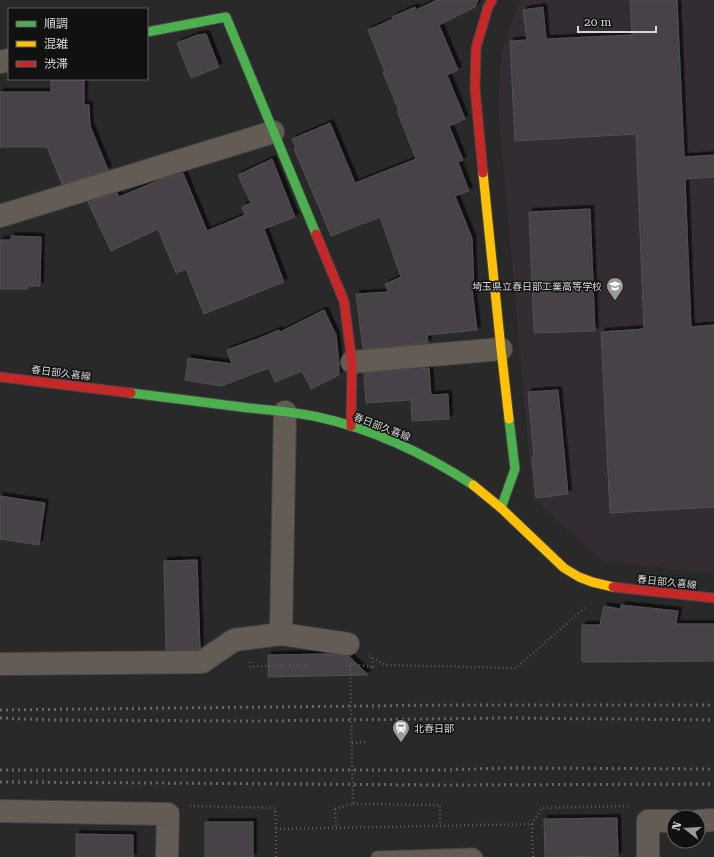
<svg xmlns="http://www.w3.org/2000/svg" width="714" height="857" font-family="'Roboto Serif','Noto Sans JP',serif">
<defs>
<filter id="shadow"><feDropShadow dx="3.5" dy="-3.5" stdDeviation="0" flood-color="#0009"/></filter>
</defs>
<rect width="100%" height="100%" fill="#292929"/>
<path fill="#332c33" d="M521,0h193v574l-112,-13 -69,-63 -35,-393 4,-54 16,-47z"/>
<g fill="#474247" stroke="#515051" filter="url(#shadow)">
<path d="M437,0h41l-3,7 -36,18 19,45 -11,5 18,44 -16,7 14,34 -5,2 11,29 -14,5 17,42 2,51h-2l5,41 -50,5 1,8 -65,6 -7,-55 32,-2 -3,-8 16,-7 -21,-60 -49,19 -12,-29 -25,-58 2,-1 -4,-9 38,-16 25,60 61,-24 -19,-48h2l-16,-39h2l-17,-42 25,-11 -1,-2 23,-10 1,3z"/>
<path d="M630,0h47l7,157 30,-2v22l-29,2 6,148 23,-2v182l-104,6 -9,-181 43,-3 -8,-195 -121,7 -5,-100 17,-1 -4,-30 20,-3 3,32 86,-4z"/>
<path d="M206,34l13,33 -28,11 -14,-35 20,-8z"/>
<path d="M51,79h33v26h5l1,21 18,44 -46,14 -15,-37h-47v-55h51z"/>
<path d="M272,159l23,58 -31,12 20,53 -80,32 -18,-45 -10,4 -18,-44 -47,22 -23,-49 29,-9 2,4 43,-18 21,-6 24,58 38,-16 -3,-8 9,-4 -13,-28z"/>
<path d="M590,209l5,122 -61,2 -5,-121z"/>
<path d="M11,236l30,1 -1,49h-12v3h-28v-49h11z"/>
<path d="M324,310l12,25 3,28v12l-28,14 -9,-18 -27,11 -6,-14 -48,18 -36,-6 3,-22 44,6 -5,-14 27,-10h1l24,-10 1,2z"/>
<path d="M429,368l2,27 17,-1 1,25 -37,2 -1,-21 -45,3 -2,-30z"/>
<path d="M558,390l10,104 -32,4 -4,-40 2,-1 -6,-65z"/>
<path d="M0,496l45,7 -6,42 -39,-6z"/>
<path d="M197,560l3,88 -2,2h-32l-2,-89z"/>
<path d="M621,605l57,6 -2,13h38v37l-132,1v-37h18l4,-19 17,3z"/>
<path d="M330,654l19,2 19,19 -100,2v-22z"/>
<path d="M617,818l1,38 -73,1 -1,-38z"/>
<rect x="205" y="822" width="48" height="35"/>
<path d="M76,834l57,1v22h-57z"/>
</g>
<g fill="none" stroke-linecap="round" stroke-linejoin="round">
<defs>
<path id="lane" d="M377,857l96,-3 4,3"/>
<g id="street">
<path d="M0,62l9,-2"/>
<path d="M0,216l273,-84"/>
<path d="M352,362l149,-13"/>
<path d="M281,634l4,-222"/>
<path d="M0,664l202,-2 32,-22 47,-6 67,10"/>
<path d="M0,811l168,3 -1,43"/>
<path d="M698,821l16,-1"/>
<path d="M648,857v-36h26"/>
</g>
<g id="fast">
<path d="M147,32l79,-15 90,217"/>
<path d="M131,393c39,5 78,10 118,15 23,2 46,4 69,9 55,12 109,38 155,68"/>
<path d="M501,508l14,-39 -6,-50"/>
</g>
<g id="slow">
<path d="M483,173l18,176 8,70"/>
<path d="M473,485l28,23 63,60 15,9 13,5 21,5"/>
</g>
<g id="jam">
<path d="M483,173l-8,-85 1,-40 12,-41 4,-7"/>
<path d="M316,234l28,67 8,61 -1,64"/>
<path d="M0,377l131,16"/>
<path d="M613,587l101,11"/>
</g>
</defs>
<use href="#lane" stroke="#454545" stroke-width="13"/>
<use href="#street" stroke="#454545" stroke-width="24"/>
<use href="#fast" stroke="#454545" stroke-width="11"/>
<use href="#slow" stroke="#454545" stroke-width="11"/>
<use href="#jam" stroke="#454545" stroke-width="11"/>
<g stroke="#605b57" stroke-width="2.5" stroke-dasharray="1 3" stroke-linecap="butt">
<path d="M369,656l16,9 131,3 71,-62"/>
<path d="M372,658l1,9"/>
<path d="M250,662v5l18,-1 42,-1"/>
<path d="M352,743l14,-1"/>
<path d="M353,804l87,1v21"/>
<path d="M190,806l85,2 1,21"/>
<path d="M335,809l1,19"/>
<path d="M532,824l10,-16 86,-2"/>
<path d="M276,857v-28l256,-5 1,33"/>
</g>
<use href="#lane" stroke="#635c55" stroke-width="11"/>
<use href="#street" stroke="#635c55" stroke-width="22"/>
<use href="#fast" stroke="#4caf50" stroke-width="9"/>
<use href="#slow" stroke="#ffc107" stroke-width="9"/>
<use href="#jam" stroke="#c62828" stroke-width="9"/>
<g stroke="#6a6562" stroke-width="3" stroke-dasharray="2 4" stroke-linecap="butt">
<path d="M0,710l449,-5h265"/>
<path d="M0,718l52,2 203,1 251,-3 208,2"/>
<path d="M0,770h444l62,-2 208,1"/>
<path d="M0,782l447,3 267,-1"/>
</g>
<path stroke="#605b57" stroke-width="2.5" stroke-dasharray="1 3" stroke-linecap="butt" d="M335,809l18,-5 -3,-140 23,3"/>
</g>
<defs>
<symbol id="school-pin" viewBox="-11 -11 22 30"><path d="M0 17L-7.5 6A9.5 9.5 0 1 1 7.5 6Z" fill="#9b9a9b" stroke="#121112"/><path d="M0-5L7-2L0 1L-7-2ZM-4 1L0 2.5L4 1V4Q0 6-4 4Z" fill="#fff"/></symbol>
<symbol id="station-pin" viewBox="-11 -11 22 30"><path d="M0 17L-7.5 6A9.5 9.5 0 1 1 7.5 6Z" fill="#9b9a9b" stroke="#121112"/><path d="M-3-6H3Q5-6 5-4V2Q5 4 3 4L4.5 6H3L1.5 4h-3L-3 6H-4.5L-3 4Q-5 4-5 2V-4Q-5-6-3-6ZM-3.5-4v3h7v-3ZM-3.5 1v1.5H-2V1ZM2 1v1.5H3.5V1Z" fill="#fff"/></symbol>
</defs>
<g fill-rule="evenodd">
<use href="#school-pin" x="605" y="276" width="20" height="27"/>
<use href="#station-pin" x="391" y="718" width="20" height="27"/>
</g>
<g text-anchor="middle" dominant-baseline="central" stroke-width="3" stroke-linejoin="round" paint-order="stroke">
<g font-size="10" fill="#d8d7d8" stroke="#121112" text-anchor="end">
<text x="602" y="286">埼玉県立春日部工業高等学校</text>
<text x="414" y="728" text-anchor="start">北春日部</text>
</g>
<g font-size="10" fill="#d8d7d8" stroke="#121112">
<text transform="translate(61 373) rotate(7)">春日部久喜線</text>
<text transform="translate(382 427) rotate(21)">春日部久喜線</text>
<text transform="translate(667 582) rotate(6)">春日部久喜線</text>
</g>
</g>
<rect x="8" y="8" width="140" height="72" fill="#121112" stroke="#616061"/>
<rect x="16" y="21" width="20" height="6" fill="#4caf50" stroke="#616061"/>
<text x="44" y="28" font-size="12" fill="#d8d7d8">順調</text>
<rect x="16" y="41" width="20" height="6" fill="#ffc107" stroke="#616061"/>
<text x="44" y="48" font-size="12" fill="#d8d7d8">混雑</text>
<rect x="16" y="61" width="20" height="6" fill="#c62828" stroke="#616061"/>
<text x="44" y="68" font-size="12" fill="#d8d7d8">渋滞</text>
<g transform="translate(686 829) rotate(287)"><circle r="19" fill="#121112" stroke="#616061"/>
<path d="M0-3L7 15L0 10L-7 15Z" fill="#9b9a9b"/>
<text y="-6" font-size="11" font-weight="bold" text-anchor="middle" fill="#d8d7d8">N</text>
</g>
<path d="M578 26v6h78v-6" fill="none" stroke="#d8d7d8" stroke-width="2"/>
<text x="584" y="26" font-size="12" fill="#d8d7d8" stroke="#121112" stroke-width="3" paint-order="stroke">20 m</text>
</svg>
